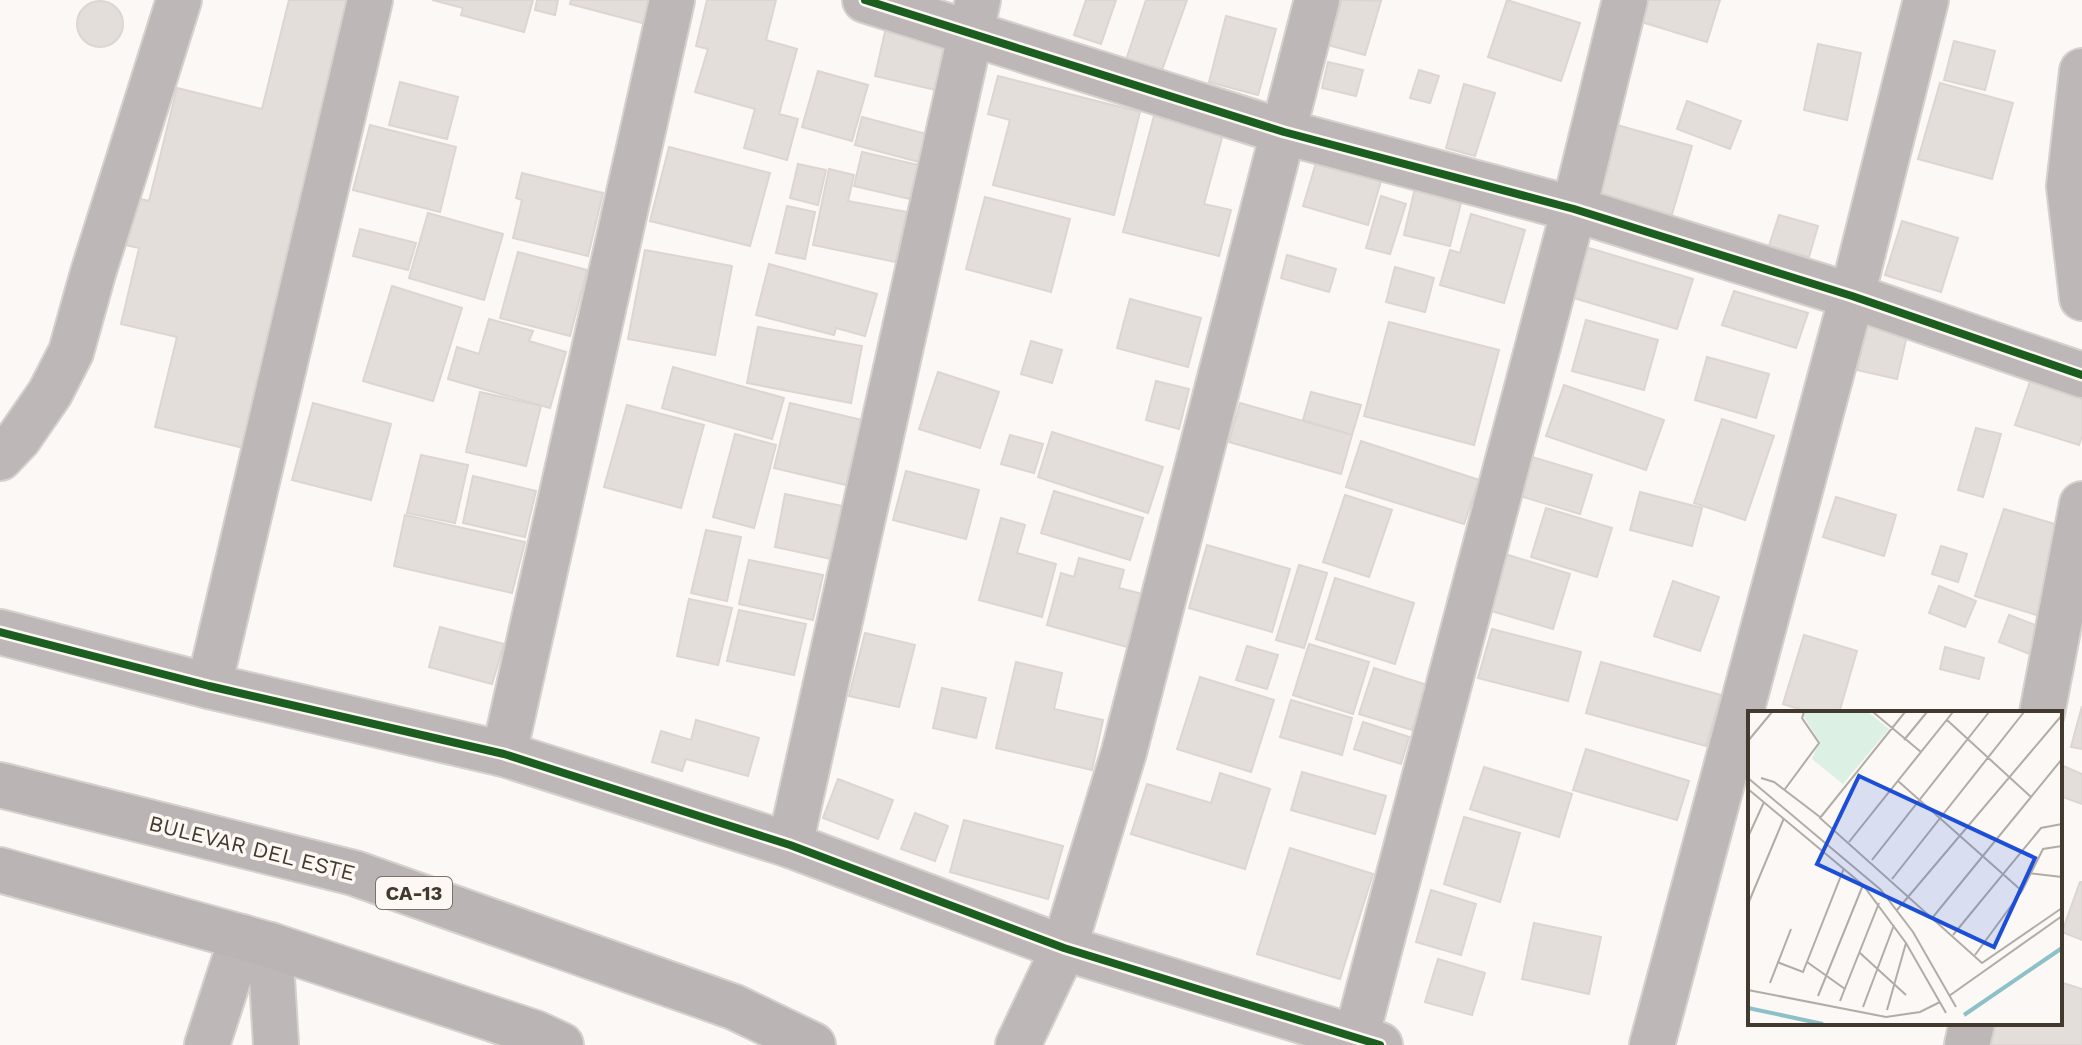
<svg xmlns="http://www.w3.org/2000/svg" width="2082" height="1045" font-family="'Work Sans',sans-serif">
<rect width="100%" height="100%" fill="#fbf8f5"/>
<g fill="#e4deda" stroke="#ddd5d2" stroke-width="2">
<path d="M289,0h65l-110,448 -89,-21 22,-90 -56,-13 18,-76 -23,-5 12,-47 21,5 28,-113 85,21z"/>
<path d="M432,0h101l-9,32 -63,-17 2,-7z"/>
<path d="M537,0h21l-3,15 -20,-5z"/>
<path d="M571,0h82l-7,24 -76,-20z"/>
<path d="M707,0h69l-10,40 31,9 -18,65 19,5 -11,41 -43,-12 11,-39 -60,-17 13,-43 -12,-3z"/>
<path d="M1086,0h30l-15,44 -27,-9z"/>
<path d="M1146,0h41l-25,70 -36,-10z"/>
<path d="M1342,0l39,1 -16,54 -37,-10z"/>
<path d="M1507,0l73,23 -19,58 -73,-24z"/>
<path d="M1641,0h79l-13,42 -72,-22z"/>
<circle cx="100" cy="24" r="23"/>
<path d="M1226,16l50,13 -18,66 -49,-13z"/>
<path d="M887,23l61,14 -12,53 -61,-14z"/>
<path d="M1954,41l41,10 -10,39 -41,-10z"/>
<path d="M1818,44l43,9 -14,67 -43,-10z"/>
<path d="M1328,62l35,8 -7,26 -34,-8z"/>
<path d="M1419,70l20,6 -9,27 -20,-5z"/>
<path d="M818,71l50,14 -16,56 -50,-14z"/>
<path d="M998,76l142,36 -26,103 -121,-30 17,-65 -22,-6z"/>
<path d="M400,82l58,15 -11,42 -58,-14z"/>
<path d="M1940,83l73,20 -21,76 -74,-20z"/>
<path d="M1464,84l31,9 -20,63 -29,-8z"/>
<path d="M1687,101l54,20 -11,28 -53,-20z"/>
<path d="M1154,116l69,18 -19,70 27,6 -12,46 -96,-24z"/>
<path d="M862,117l68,18 -7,28 -68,-18z"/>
<path d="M370,125l86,22 -16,65 -87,-22z"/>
<path d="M1617,125l75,21 -24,82 -74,-20z"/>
<path d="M669,147l101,26 -20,73 -100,-25z"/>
<path d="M862,152l56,13 -8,34 -56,-13z"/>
<path d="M1316,163l65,18 -13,44 -65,-19z"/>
<path d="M798,164l28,6 -8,35 -28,-7z"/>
<path d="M829,169l25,6 -6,26 59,11 -11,50 -83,-17z"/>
<path d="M522,173l81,20 -15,63 -75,-18 9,-38 -6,-2z"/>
<path d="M1415,188l47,11 -12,47 -46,-11z"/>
<path d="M1381,196l25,8 -16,50 -24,-6z"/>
<path d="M985,197l85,22 -19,73 -85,-23z"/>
<path d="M787,206l28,6 -10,47 -29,-6z"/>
<path d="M428,213l75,21 -19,66 -75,-22z"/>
<path d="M1471,214l54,16 -21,73 -64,-18 10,-35 10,3z"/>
<path d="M1779,215l39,11 -9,31 -40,-11z"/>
<path d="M1902,221l56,17 -17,54 -56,-17z"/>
<path d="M360,229l56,14 -8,27 -55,-14z"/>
<path d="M1579,245l114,34 -16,50 -113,-34z"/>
<path d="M645,250l87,16 -17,89 -87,-16z"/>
<path d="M518,252l69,18 -17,66 -70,-18z"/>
<path d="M1287,255l49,14 -7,23 -48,-14z"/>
<path d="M769,264l108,30 -12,42 -29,-8 -2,7 -78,-20z"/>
<path d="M1395,267l39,11 -9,34 -39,-10z"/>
<path d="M392,286l70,22 -29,93 -70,-20z"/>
<path d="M1734,291l74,22 -12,35 -74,-23z"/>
<path d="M1130,299l71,19 -13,49 -71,-19z"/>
<path d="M489,319l44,12 -4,10 37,11 -16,56 -102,-29 9,-32 22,7z"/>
<path d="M1586,320l72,20 -14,50 -72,-19z"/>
<path d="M1389,322l110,28 -25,95 -110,-29z"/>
<path d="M1867,323l41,8 -11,48 -40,-9z"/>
<path d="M758,327l104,19 -11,57 -104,-20z"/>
<path d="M1031,341l31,9 -10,33 -31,-9z"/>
<path d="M1707,357l62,17 -13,44 -61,-18z"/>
<path d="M673,367l111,31 -12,41 -110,-31z"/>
<path d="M2034,370l48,16v50l-3,9 -64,-20z"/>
<path d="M938,372l61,20 -19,56 -61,-19z"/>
<path d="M1156,381l33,8 -10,40 -33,-9z"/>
<path d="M1564,385l100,35 -18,50 -100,-34z"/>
<path d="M480,392l61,14 -15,60 -60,-14z"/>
<path d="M1311,392l50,13 -9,30 -49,-15z"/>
<path d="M313,403l78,21 -20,76 -79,-20z"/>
<path d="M790,403l72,17 -16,65 -72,-17z"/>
<path d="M1240,403l112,32 -11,39 -112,-32z"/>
<path d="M627,405l77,20 -23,83 -77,-21z"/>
<path d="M1722,419l52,17 -29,84 -51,-17z"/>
<path d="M1976,428l25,6 -18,63 -25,-7z"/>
<path d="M1052,432l111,35 -15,46 -110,-36z"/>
<path d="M735,434l41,11 -22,83 -41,-11z"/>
<path d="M1010,435l33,9 -9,29 -33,-9z"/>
<path d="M1361,441l118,39 -15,44 -118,-37z"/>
<path d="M421,455l47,10 -13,58 -48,-10z"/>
<path d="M1532,457l60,18 -12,39 -60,-18z"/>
<path d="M906,471l73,19 -13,49 -73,-19z"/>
<path d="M473,476l63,15 -11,46 -62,-14z"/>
<path d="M1054,491l89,27 -13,42 -89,-27z"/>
<path d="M1640,492l62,16 -10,38 -62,-16z"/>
<path d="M785,494l62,13 -11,53 -61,-13z"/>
<path d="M1345,495l47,15 -23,67 -46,-15z"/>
<path d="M1836,497l60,18 -12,41 -61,-19z"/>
<path d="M1546,508l66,20 -15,49 -66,-20z"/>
<path d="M2004,509l68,20 -29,88 -68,-21z"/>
<path d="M405,515l120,27 -13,51 -118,-27z"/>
<path d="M1001,518l24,7 -8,28 39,11 -14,53 -63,-17z"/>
<path d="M706,530l35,7 -14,64 -36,-8z"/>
<path d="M1207,545l83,24 -18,63 -83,-24z"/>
<path d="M1941,546l26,8 -9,28 -26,-8z"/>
<path d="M1505,554l65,20 -17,55 -65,-19z"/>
<path d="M1079,558l45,12 -5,18 27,7 -15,53 -84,-23 14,-52 13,4z"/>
<path d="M749,560l74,15 -10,45 -74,-16z"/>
<path d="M1299,565l28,8 -23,75 -28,-8z"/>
<path d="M1335,578l79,25 -19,61 -79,-25z"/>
<path d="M1673,581l46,16 -19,54 -46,-15z"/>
<path d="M1939,586l37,15 -11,26 -36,-14z"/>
<path d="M689,599l43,9 -14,57 -41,-9z"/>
<path d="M739,610l67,14 -12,51 -67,-14z"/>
<path d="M2009,615l37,14 -11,27 -36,-14z"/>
<path d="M440,627l64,17 -12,40 -63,-17z"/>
<path d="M1492,629l89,23 -13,49 -90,-23z"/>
<path d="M865,633l50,12 -16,62 -50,-11z"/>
<path d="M1804,635l53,16 -18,62h-27l-29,-9z"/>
<path d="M1309,644l60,18 -16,52 -60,-19z"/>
<path d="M1247,646l31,9 -11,34 -31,-9z"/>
<path d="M1945,647l39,11 -5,21 -39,-10z"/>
<path d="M1016,662l46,11 -8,36 49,11 -11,50 -96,-22z"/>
<path d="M1601,662l120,33 -15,51 -120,-33z"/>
<path d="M1374,668l53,17 -15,45 -53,-16z"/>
<path d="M1200,677l74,23 -23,72 -74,-23z"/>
<path d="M942,688l44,10 -10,40 -43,-10z"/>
<path d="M1291,700l61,18 -10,37 -62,-18z"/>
<path d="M2082,706v43l-11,-2z"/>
<path d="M696,720l63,18 -11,38 -62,-17 -4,12 -30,-9 9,-31 30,9z"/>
<path d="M1363,722l46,15 -8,27 -47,-15z"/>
<path d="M1586,749l103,32 -12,39 -104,-30z"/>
<path d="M2061,765l21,9v30l-22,-8z"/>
<path d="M1484,767l88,27 -13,43 -89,-28z"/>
<path d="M1302,772l84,24 -11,38 -84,-24z"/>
<path d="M1220,773l50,16 -25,80 -114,-35 16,-50 64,19z"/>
<path d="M838,779l55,21 -15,39 -55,-21z"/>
<path d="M915,813l33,13 -13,35 -34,-12z"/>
<path d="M1464,817l56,16 -20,69 -56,-18z"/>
<path d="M964,820l99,26 -15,53 -98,-27z"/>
<path d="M1290,848l83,26 -33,105 -83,-25z"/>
<path d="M2080,882h2v58l-20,-8z"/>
<path d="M1431,890l45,14 -15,51 -45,-13z"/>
<path d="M1534,923l67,14 -12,57 -67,-15z"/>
<path d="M1438,959l47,14 -13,42 -47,-13z"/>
<path d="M2060,982l22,7v56h-102l7,-22h73z"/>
</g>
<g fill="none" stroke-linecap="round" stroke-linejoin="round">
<defs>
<g id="minor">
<path d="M865,0l419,132 290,77 278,87 230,79"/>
<path d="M2082,71l-13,115 13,112"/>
<path d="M0,458l19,-20 31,-45 21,-41 22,-79 86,-273"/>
<path d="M0,632l209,54 295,68 286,91 274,103 316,97"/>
<path d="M209,686l161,-686"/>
<path d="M2042,713l40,-209"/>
<path d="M504,754l168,-754"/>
<path d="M790,845l188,-845"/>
<path d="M270,945l6,100"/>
<path d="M1356,1038l218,-829 51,-209"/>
<path d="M207,1045l35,-108"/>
<path d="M1018,1045l46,-97 60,-196 193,-752"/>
<path d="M1652,1045l200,-749 74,-296"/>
<path d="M1967,1045l5,-22"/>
</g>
<g id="highway">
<path d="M0,785l354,88 380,134 79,38"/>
<path d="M0,870l270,75 265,88 26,12"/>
</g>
</defs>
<use href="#minor" stroke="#d5d2ce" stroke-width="48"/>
<use href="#highway" stroke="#d5d2ce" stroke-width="48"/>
<use href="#minor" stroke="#bdb7b7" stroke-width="44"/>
<use href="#highway" stroke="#bab4b4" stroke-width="44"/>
<defs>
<g id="cycleway">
<path d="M865,0l419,132 290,77 278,87 230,79"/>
<path d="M0,632l209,54 295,68 286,91 274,103 316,97"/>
</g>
</defs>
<use href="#cycleway" stroke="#fdf8f3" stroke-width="13"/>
<use href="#cycleway" stroke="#1b5e20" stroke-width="8"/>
</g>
<g text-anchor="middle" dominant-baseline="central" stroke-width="7" stroke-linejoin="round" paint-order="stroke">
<rect fill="#fdf8f3" stroke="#7a726a" stroke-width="2" x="376" y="877" width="76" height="32" rx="6"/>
<g font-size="20" font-weight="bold" fill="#42392f">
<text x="414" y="893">CA-13</text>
</g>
<g font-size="22" fill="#42392f" stroke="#fdf8f3">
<text transform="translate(252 848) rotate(14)">BULEVAR DEL ESTE</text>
</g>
</g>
<g transform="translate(1748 711)">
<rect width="314" height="314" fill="#fbf8f5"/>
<path d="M53,1h67l21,17 -46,55 -31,-25 7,-18z" fill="#dcf0e4"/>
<path fill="none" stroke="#8dc0c9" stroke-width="4" d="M0,297l75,16M216,304l98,-67"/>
<path fill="none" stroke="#b1aca6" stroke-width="2" d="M125,1l48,40M157,1l-85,106 162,145 80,-55M199,9l84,77M156,29l23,-28M0,30l24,-29M0,67l133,112 32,42 43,75M13,67l13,4 46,35M150,70l124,110M0,78l115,96 43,58 40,70M37,78l34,-46 -17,-25 2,-6M0,126l16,-35M101,131l104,-130M124,149l117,-148M279,162l35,4M144,168l132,-167M0,193l36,-86M149,199l165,-195M185,206l129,-158M205,224l88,-107 21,-4M112,242l46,42M227,244l47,-64 21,-42 19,-3M29,251l26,10 41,-104M59,251l38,27M22,272l21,-54M0,279l138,27 34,-5 20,-10M70,285l45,-111M201,285l113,-80M92,290l39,-98M115,296l31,-82M139,299l19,-67"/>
<path fill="#1d4ed8" fill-opacity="0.15" stroke="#1d4ed8" stroke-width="4" d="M111,65l176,82 -41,89 -177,-83z"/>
<rect width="314" height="314" fill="none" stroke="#42392f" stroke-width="4"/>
</g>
</svg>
